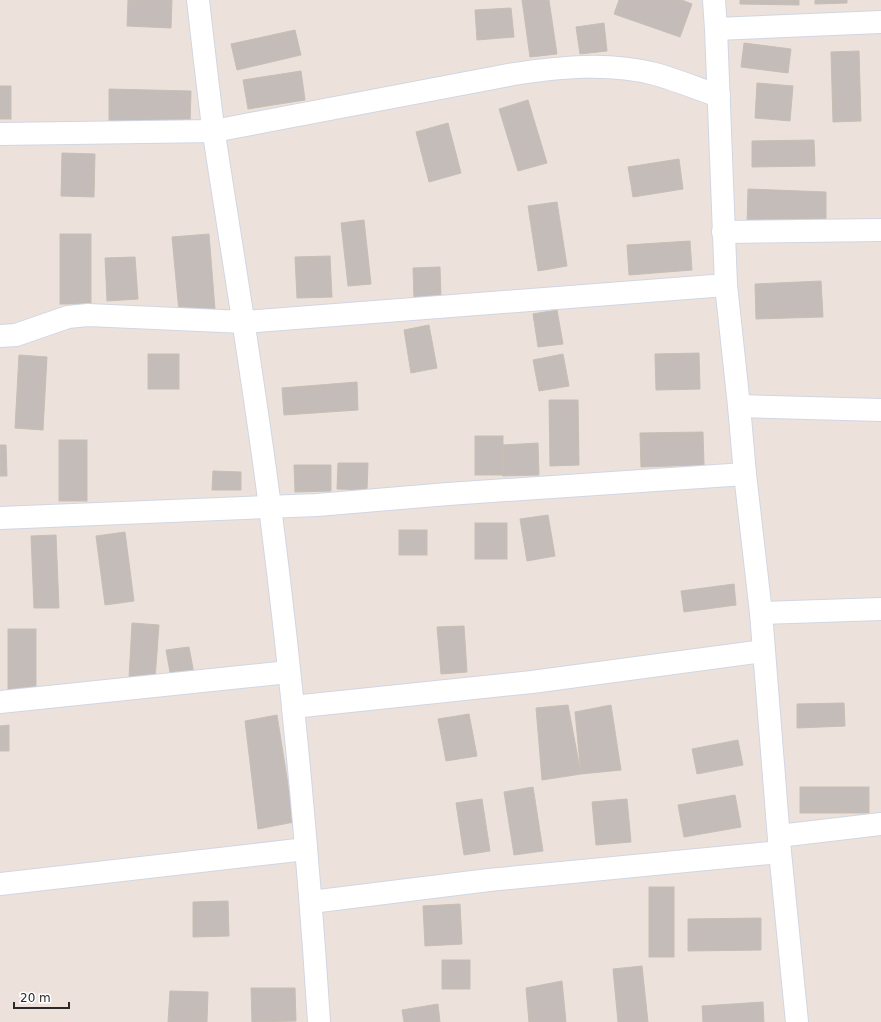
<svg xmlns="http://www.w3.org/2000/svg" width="881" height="1022" font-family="'DejaVu Sans',sans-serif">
<rect width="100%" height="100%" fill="#ece2db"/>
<g fill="#c4bcb8" stroke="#c7beb5">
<path d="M128,0h44l-1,28 -44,-2z"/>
<path d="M522,0h27l8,54 -27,3z"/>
<path d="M619,0h63l10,4 -12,33 -66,-23z"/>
<path d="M740,0h59v5l-59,-1z"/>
<path d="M815,0h32v3l-32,1z"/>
<path d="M511,8l3,29 -37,3 -2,-30z"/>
<path d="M604,23l3,28 -27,3 -4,-27z"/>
<path d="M295,30l6,25 -64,15 -6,-26z"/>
<path d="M744,43l47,6 -3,24 -47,-6z"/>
<path d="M859,51l2,70 -28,1 -2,-70z"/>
<path d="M301,71l4,29 -57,9 -5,-29z"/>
<path d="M757,83l36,3 -3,35 -35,-3z"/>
<rect x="0" y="86" width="11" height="33"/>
<path d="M109,89l82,2 -1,33 -81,-1z"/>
<path d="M528,100l19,63 -29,8 -19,-62z"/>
<path d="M448,123l13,50 -32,9 -13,-50z"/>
<path d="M814,140l1,26 -63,1v-26z"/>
<path d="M62,153l33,1 -1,43 -33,-1z"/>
<path d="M679,159l4,30 -50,8 -5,-30z"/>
<path d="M748,189l78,3v35l-79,-2z"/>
<path d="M557,202l10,64 -29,5 -10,-65z"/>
<path d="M364,220l7,64 -23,2 -7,-63z"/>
<rect x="60" y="234" width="31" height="70"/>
<path d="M209,234l6,75 -36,3 -7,-75z"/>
<path d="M690,241l2,29 -63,5 -2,-30z"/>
<path d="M330,256l2,41 -35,1 -2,-41z"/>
<path d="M135,257l3,42 -31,2 -2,-43z"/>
<path d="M440,267l1,30 -27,1 -1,-30z"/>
<path d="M821,281l2,36 -67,2 -1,-35z"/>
<path d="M557,310l6,34 -25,3 -5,-33z"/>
<path d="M429,325l8,43 -26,5 -7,-43z"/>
<path d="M699,353l1,36 -44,1 -1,-36z"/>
<rect x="148" y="354" width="31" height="35"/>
<path d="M563,354l6,32 -30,5 -6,-31z"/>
<path d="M19,355l28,2 -4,73 -28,-2z"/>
<path d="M357,382l1,28 -74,5 -2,-27z"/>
<path d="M549,400h29l1,65 -29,1z"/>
<path d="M703,432l1,33 -63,2 -1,-34z"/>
<rect x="475" y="436" width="28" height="39"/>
<rect x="59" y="440" width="28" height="61"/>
<path d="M538,443l1,32 -36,1v-31z"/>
<path d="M0,445h6l1,31h-7z"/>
<path d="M338,463h30l-1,27 -30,-1z"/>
<path d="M294,465h37v26l-36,1z"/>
<path d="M213,471l28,1v18h-29z"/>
<path d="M548,515l7,41 -28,5 -7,-42z"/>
<rect x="475" y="523" width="32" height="36"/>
<rect x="399" y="530" width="28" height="25"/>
<path d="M125,532l9,69 -29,4 -9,-69z"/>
<path d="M56,535l3,73h-25l-3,-72z"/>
<path d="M734,584l2,21 -52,7 -3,-21z"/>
<path d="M132,623l27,2 -4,54 -26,-1z"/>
<path d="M464,626l3,46 -26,2 -4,-47z"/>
<rect x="8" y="629" width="28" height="61"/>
<path d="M189,647l5,27 -23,4 -5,-28z"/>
<path d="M844,703l1,23 -48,2v-24z"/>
<path d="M568,705l13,69 -39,6 -6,-72z"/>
<path d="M611,705l10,65 -40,4 -6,-62z"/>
<path d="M469,714l8,42 -31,5 -8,-42z"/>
<path d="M277,715l17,107 -36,7 -13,-108z"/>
<path d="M9,725v26h-9v-25z"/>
<path d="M738,740l5,25 -46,9 -5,-25z"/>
<path d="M533,787l10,64 -29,4 -10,-63z"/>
<rect x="800" y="787" width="69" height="26"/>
<path d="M735,795l6,32 -57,10 -6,-32z"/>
<path d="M482,799l8,52 -26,4 -8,-52z"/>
<path d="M627,799l4,43 -35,3 -4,-43z"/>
<rect x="649" y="887" width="25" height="70"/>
<path d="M228,901l1,35 -36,1v-35z"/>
<path d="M460,904l2,40 -37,2 -2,-40z"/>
<path d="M761,918v32l-73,1v-32z"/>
<rect x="442" y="960" width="28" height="29"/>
<path d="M642,966l6,56h-30l-5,-53z"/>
<path d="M562,981l4,41h-37l-3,-34z"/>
<path d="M251,988h44l1,33 -44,1z"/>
<path d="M170,991l38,1 -1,30h-39z"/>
<path d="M763,1002l1,20h-61l-1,-16z"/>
<path d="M438,1004l2,18h-36l-2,-12z"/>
</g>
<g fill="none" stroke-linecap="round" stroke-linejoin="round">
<defs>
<g id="minor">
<path d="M198,0c5,44 10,89 16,134 19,124 40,248 56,373 22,171 38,343 49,515"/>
<path d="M714,0l2,29 10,256 13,121 6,68 16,139 19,239 17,170"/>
<path d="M716,29l165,-7"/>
<path d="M0,134l214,-3 300,-57c46,-7 95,-12 141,0 22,6 43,15 64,22"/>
<path d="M723,232l158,-2"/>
<path d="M0,336l16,-1 52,-18 20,-2 156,7 482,-37"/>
<path d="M739,406l142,4"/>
<path d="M0,518l317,-13 131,-11 297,-20"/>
<path d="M761,613l120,-4"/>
<path d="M0,702l289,-30"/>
<path d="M293,707l239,-25 232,-31"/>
<path d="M779,836l102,-12"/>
<path d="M0,884l306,-35"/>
<path d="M311,902l178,-22 291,-28"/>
</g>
</defs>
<use href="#minor" stroke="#d0d6e3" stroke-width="24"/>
<use href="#minor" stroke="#fff" stroke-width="22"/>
</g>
<path d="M14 1002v6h55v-6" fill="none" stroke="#292929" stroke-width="2"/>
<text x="20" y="1002" font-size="12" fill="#292929" stroke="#ffffff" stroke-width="3" paint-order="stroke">20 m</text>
</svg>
